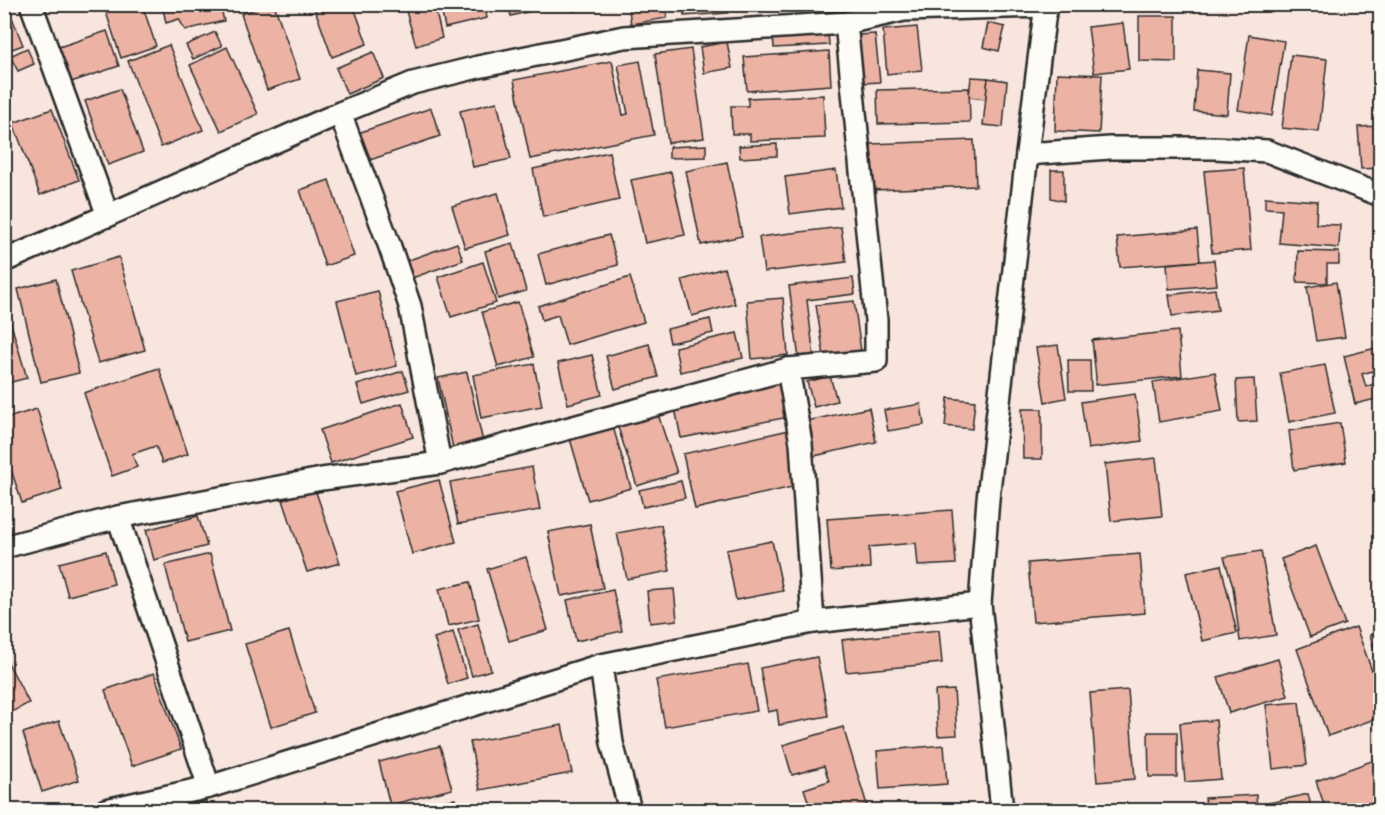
<svg xmlns="http://www.w3.org/2000/svg" width="1385" height="815" font-family="'Gochi Hand',sans-serif">
<rect width="100%" height="100%" fill="#f8e6de"/>
<filter id="ink" filterUnits="userSpaceOnUse"><feTurbulence type="fractalNoise" baseFrequency=".0167" numOctaves="2"/><feDisplacementMap in="SourceGraphic" scale="12" xChannelSelector="R" yChannelSelector="G"/><feConvolveMatrix kernelMatrix="1 2 1 2 8 2 1 2 1" color-interpolation-filters="sRGB"/></filter>
<g filter="url(#ink)">
<g fill="#ecb3a4" stroke="#2b2b2b" stroke-width="1.5" fill-rule="evenodd">
<path d="M120,4h22l14,42 -35,12 -16,-49z"/>
<path d="M162,4h58l4,17 -39,9 -6,-11 -13,4z"/>
<path d="M268,4h6l26,75 -33,11 -26,-76z"/>
<path d="M313,4h40l14,40 -35,13z"/>
<path d="M404,4h30l8,34 -26,8z"/>
<path d="M440,4h44l3,14 -42,10z"/>
<path d="M508,4h46v1l-43,11z"/>
<path d="M572,4h40l-39,7z"/>
<path d="M628,4h37l2,14 -36,6z"/>
<path d="M683,4h45v9l-44,3z"/>
<path d="M747,4h49v1l-48,5z"/>
<path d="M9,10l14,35 -19,7v-40z"/>
<path d="M1139,16h37v46l-37,-1z"/>
<path d="M988,23l17,4 -6,24 -16,-4z"/>
<path d="M1123,23l6,46 -35,4 -6,-46z"/>
<path d="M917,27l5,43 -35,4 -4,-44z"/>
<path d="M107,31l12,35 -48,16 -12,-35z"/>
<path d="M215,32l7,14 -29,13 -7,-14z"/>
<path d="M828,33l1,12 -55,3 -1,-12z"/>
<path d="M875,34l5,48 -17,1 -5,-48z"/>
<path d="M1249,35l35,6 -12,75 -34,-6z"/>
<path d="M727,42l5,26 -28,5 -4,-26z"/>
<path d="M169,45l34,85 -42,17 -33,-86z"/>
<path d="M227,47l31,67 -37,17 -31,-66z"/>
<path d="M27,48l7,16 -16,7 -8,-15z"/>
<path d="M691,49l13,89 -36,5 -13,-89z"/>
<path d="M829,51l2,34 -84,6 -3,-34z"/>
<path d="M373,52l11,26 -37,16 -11,-26z"/>
<path d="M1291,55l36,4 -8,73 -37,-4z"/>
<path d="M612,61l11,54 5,-1 -10,-49 22,-4 14,74 -124,24 -16,-79z"/>
<path d="M1197,70l33,3 -3,41 -33,-3z"/>
<path d="M1057,73l45,2 -3,58 -44,-2z"/>
<path d="M971,77l17,1 -2,21 -17,-2z"/>
<path d="M988,78l19,3 -4,46 -20,-2z"/>
<path d="M969,88l1,34 -92,2 -1,-34z"/>
<path d="M120,89l23,63 -35,13 -23,-64z"/>
<path d="M823,95l2,43 -75,3v-7h-18l-1,-28h17v-8z"/>
<path d="M497,102l14,57 -38,8 -13,-56z"/>
<path d="M431,108l9,28 -73,25 -9,-28z"/>
<path d="M52,109l27,71 -39,15 -27,-72z"/>
<path d="M1380,126v42l-19,1 -3,-42z"/>
<path d="M974,140l2,46 -103,4 -2,-46z"/>
<path d="M777,144v12l-37,2 -1,-12z"/>
<path d="M706,145v12l-37,1v-11z"/>
<path d="M609,152l10,48 -76,17 -10,-48z"/>
<path d="M727,162l15,74 -41,9 -15,-74z"/>
<path d="M1244,168l7,82 -39,3 -8,-82z"/>
<path d="M836,170l5,37 -51,7 -5,-37z"/>
<path d="M1051,170h13v31l-13,-3z"/>
<path d="M671,172l14,63 -40,8 -14,-63z"/>
<path d="M329,180l25,76 -29,10 -25,-76z"/>
<path d="M498,193l12,42 -45,13 -13,-42z"/>
<path d="M1265,197l52,4 -1,23 24,1 -1,23 -60,-5 3,-34 -17,-1z"/>
<path d="M841,227l5,35 -82,10 -5,-35z"/>
<path d="M1197,230l3,31 -80,6 -3,-30z"/>
<path d="M609,235l9,30 -72,20 -8,-31z"/>
<path d="M457,243l6,17 -51,18 -6,-17z"/>
<path d="M513,243l13,48 -28,8 -13,-48z"/>
<path d="M1298,251l41,1v12h-12v19l-30,-1z"/>
<path d="M119,257l26,93 -47,13 -27,-92z"/>
<path d="M1214,260l3,25 -48,4 -2,-25z"/>
<path d="M483,262l13,41 -45,14 -13,-40z"/>
<path d="M724,268l11,36 -43,12 -10,-36z"/>
<path d="M630,277l14,45 -77,23 -9,-30 -16,5 -4,-14z"/>
<path d="M853,278l2,16 -48,6 7,58 -15,1 -10,-73z"/>
<path d="M56,279l23,94 -38,9 -23,-93z"/>
<path d="M1336,282l9,55 -29,4 -9,-54z"/>
<path d="M1215,289l3,21 -46,6 -3,-21z"/>
<path d="M378,291l19,75 -41,10 -19,-75z"/>
<path d="M783,298l5,57 -36,4 -5,-58z"/>
<path d="M4,300l23,78 -23,6z"/>
<path d="M854,301l7,50 -37,5 -8,-51z"/>
<path d="M518,302l16,55 -36,10 -16,-55z"/>
<path d="M710,319l3,14 -43,10 -3,-14z"/>
<path d="M1178,331l4,45 -87,9 1,-7 -4,-38z"/>
<path d="M737,333l6,25 -63,14 -5,-25z"/>
<path d="M649,344l9,33 -43,12 -9,-33z"/>
<path d="M1058,345l8,53 -21,4 -9,-54z"/>
<path d="M1380,347v51l-25,6 -11,-48zM1372,371l4,12 -10,4 -4,-13z"/>
<path d="M592,355l10,40 -34,9 -10,-41z"/>
<path d="M1068,360h22l1,31h-22z"/>
<path d="M534,364l8,42 -61,12 -8,-43z"/>
<path d="M1325,365l10,48 -46,9 -9,-49z"/>
<path d="M159,368l29,86 -26,9 -6,-17 -24,8 5,13 -25,9 -28,-83z"/>
<path d="M403,371l6,19 -46,14 -6,-19z"/>
<path d="M467,372l16,70 -30,6 -15,-70z"/>
<path d="M1215,372l7,39 -63,11 -6,-40z"/>
<path d="M830,376l7,25 -23,6 -7,-25z"/>
<path d="M1254,379l3,42 -19,1 -2,-42z"/>
<path d="M787,381l7,35 -113,22 -7,-35z"/>
<path d="M1135,394l7,47 -54,8 -7,-47z"/>
<path d="M948,398l27,3 -3,28 -27,-3z"/>
<path d="M402,403l11,34 -82,26 -11,-33z"/>
<path d="M921,404l3,21 -36,6 -4,-21z"/>
<path d="M869,408l7,34 -62,14 -8,-35z"/>
<path d="M37,409l25,81 -40,13 -18,-55v-29z"/>
<path d="M1022,409h20v50h-19z"/>
<path d="M657,411l20,62 -40,13 -20,-62z"/>
<path d="M611,420l20,68 -43,12 -20,-68z"/>
<path d="M1340,423l6,39 -52,8 -5,-39z"/>
<path d="M789,430l12,55 -106,24 -12,-55z"/>
<path d="M1156,458l6,58 -51,5 -6,-57z"/>
<path d="M532,467l8,43 -82,14 -8,-42z"/>
<path d="M439,480l17,62 -44,12 -17,-63z"/>
<path d="M681,481l4,17 -42,9 -4,-17z"/>
<path d="M315,489l25,74 -33,9 -24,-72z"/>
<path d="M952,510l4,54 -38,2 -2,-23 -47,4 1,21 -39,3 -4,-52z"/>
<path d="M198,516l9,30 -53,14 -8,-30z"/>
<path d="M590,524l13,64 -42,8 -13,-64z"/>
<path d="M661,525l9,46 -43,8 -10,-46z"/>
<path d="M772,541l11,50 -47,9 -10,-50z"/>
<path d="M1316,546l29,78 -35,13 -29,-78z"/>
<path d="M106,551l8,33 -46,12 -9,-33z"/>
<path d="M1261,551l15,84 -36,6 -7,-54 -9,-30z"/>
<path d="M210,554l20,77 -45,11 -20,-77z"/>
<path d="M1140,554l5,59 -112,9 -5,-59z"/>
<path d="M526,557l22,73 -39,11 -22,-72z"/>
<path d="M1221,565l16,68 -35,8 -16,-68z"/>
<path d="M470,582l9,37 -31,7 -9,-37z"/>
<path d="M674,589l3,31 -27,3 -3,-32z"/>
<path d="M613,590l9,41 -46,10 -9,-41z"/>
<path d="M478,624l13,46 -19,6 -14,-46z"/>
<path d="M1356,627l24,66v24l-52,19 -31,-87z"/>
<path d="M939,630l3,33 -96,9 -4,-32z"/>
<path d="M289,631l26,82 -44,14 -26,-83z"/>
<path d="M453,632l14,46 -19,6 -14,-46z"/>
<path d="M1380,632v36l-10,-33z"/>
<path d="M4,655l25,48 -25,13z"/>
<path d="M817,657l11,59 -49,9 -2,-15 -9,2 -8,-44z"/>
<path d="M1278,659l10,37 -59,17 -11,-36z"/>
<path d="M748,664l9,47 -92,16 -9,-47z"/>
<path d="M154,673l27,76 -49,17 -27,-76z"/>
<path d="M954,690l3,45 -19,1 -3,-45z"/>
<path d="M1128,690l7,89 -38,3 -7,-89z"/>
<path d="M1299,702l8,63 -34,4 -7,-64z"/>
<path d="M1216,720l5,59 -36,3 -5,-59z"/>
<path d="M59,721l20,59 -37,12 -19,-59z"/>
<path d="M562,725l10,48 -92,17 -10,-48z"/>
<path d="M843,727l24,78 -19,5h-37l-7,-21 25,-8 -5,-15 -32,9 -9,-30z"/>
<path d="M1148,732h29v45h-28z"/>
<path d="M944,745l3,39 -67,5 -3,-38z"/>
<path d="M440,746l12,43 -62,16 -11,-43z"/>
<path d="M1380,758v50l-7,2h-47l-10,-29z"/>
<path d="M1308,794l4,16h-41l-2,-7z"/>
<path d="M1256,795l1,15h-51l-1,-12z"/>
<path d="M455,799l2,11h-47v-4z"/>
<path d="M206,802l1,8h-40z"/>
</g>
<g fill="none" stroke-linecap="round" stroke-linejoin="round">
<defs>
<g id="minor">
<path d="M31,4l77,212"/>
<path d="M340,113l50,134 20,59 30,157"/>
<path d="M1027,154l83,-6h105l52,3 113,44"/>
<path d="M4,261l336,-148 73,-30 65,-16 146,-30 222,-14 58,-13 142,-4"/>
<path d="M788,369l13,74 12,179"/>
<path d="M118,517l91,270"/>
<path d="M4,547l114,-30 204,-38 118,-16 348,-94 88,-8v-41l-30,-297"/>
<path d="M601,665l11,78 18,67"/>
<path d="M106,810l103,-23 392,-122 212,-43 167,-18"/>
<path d="M1002,810l-22,-206 8,-105 39,-345 19,-150"/>
</g>
</defs>
<use href="#minor" stroke="#2b2b2b" stroke-width="26"/>
<use href="#minor" stroke="#fdfcf7" stroke-width="21"/>
</g>
</g>
<rect width="1385" height="815" fill="none" stroke="#fdfcf7" stroke-width="24"/>
<rect x="12" y="12" width="1361" height="791" fill="none" stroke="#2b2b2b" stroke-width="2" filter="url(#ink)"/>
</svg>
